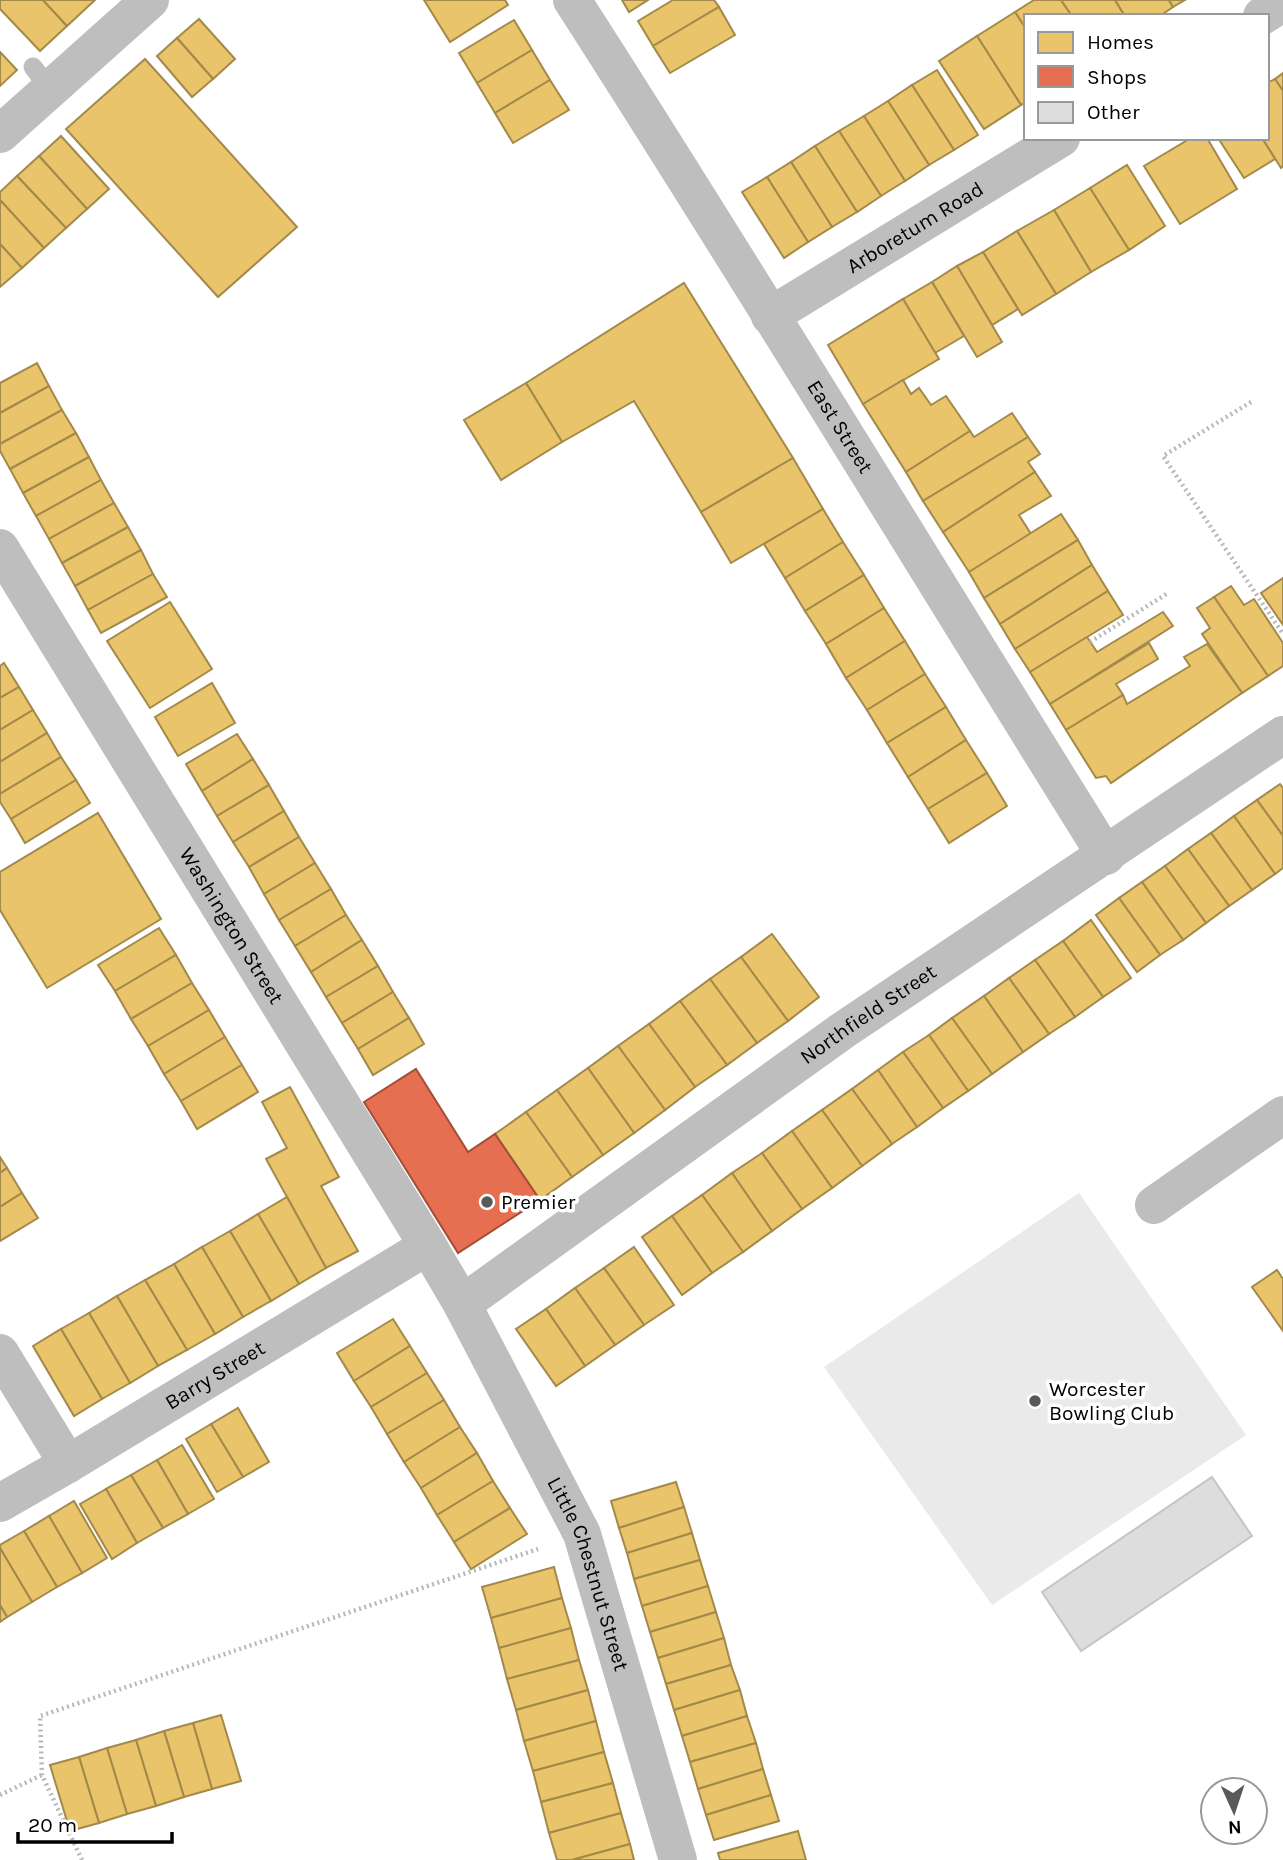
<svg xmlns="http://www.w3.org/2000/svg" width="1283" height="1860" font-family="Karla,sans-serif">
<rect width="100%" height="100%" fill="#fff"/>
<path fill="#eaeaea" d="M1079,1193l167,242 -254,170 -168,-238z"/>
<g fill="#e9c46a" stroke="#a3894a" stroke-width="2">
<path d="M0,0h43l24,26 -27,25 -40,-42z"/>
<path d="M43,0h52l-28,26z"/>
<path d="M424,0h81l3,5 -58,37z"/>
<path d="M622,0h26l-19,12z"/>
<path d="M673,0h41l5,7 -66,39 -15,-25z"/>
<path d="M1034,0h27l11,16h-46v13l-11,-17z"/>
<path d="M1061,0h54l10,16h-53z"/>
<path d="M1115,0h54l4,7 -13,9h-35z"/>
<path d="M1169,0h16l-12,7z"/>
<path d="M719,7l16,28 -65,38 -17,-27z"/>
<path d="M1015,12l11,17v73l-5,3 -44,-69z"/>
<path d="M199,19l36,40 -22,20 -36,-41z"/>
<path d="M514,20l18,30 -55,33 -18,-30z"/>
<path d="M977,36l44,69 -37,24 -45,-68z"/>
<path d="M177,38l36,41 -21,18 -35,-41z"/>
<path d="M532,50l18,30 -55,33 -18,-30z"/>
<path d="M0,52l17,18 -17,16z"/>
<path d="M145,59l152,168 -79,70 -152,-168z"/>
<path d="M937,70l41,65 -24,15 -42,-65z"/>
<path d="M1283,73v18l-8,-12z"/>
<path d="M1275,79l8,12v75l-2,2 -19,-30h5v-55z"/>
<path d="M550,80l19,30 -56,33 -18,-30z"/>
<path d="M912,85l42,65 -25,15 -41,-64z"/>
<path d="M888,101l41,64 -24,16 -41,-65z"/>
<path d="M864,116l41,65 -24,15 -42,-65z"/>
<path d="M839,131l42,65 -24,16 -42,-66z"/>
<path d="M61,136l48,53 -22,20 -48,-53z"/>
<path d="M1191,138h16l30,51 -57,35 -36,-58z"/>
<path d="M1218,138h44l13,21 -31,19z"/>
<path d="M815,146l42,66 -25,15 -41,-65z"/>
<path d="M39,156l48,53 -21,19 -49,-52z"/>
<path d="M791,162l41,65 -24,15 -41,-65z"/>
<path d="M1127,165l38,61 -36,24 -39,-62z"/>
<path d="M17,176l49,52 -22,20 -44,-48v-8z"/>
<path d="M767,177l41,65 -24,16 -42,-66z"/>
<path d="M1090,188l39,62 -38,22 -37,-62z"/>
<path d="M0,200l44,48 -22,20 -22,-24z"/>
<path d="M1054,210l37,62 -35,22 -39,-63z"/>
<path d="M1017,231l39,63 -34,21 -39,-63z"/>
<path d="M0,244l22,24 -22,19z"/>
<path d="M983,252l35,57 -26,16 -35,-59z"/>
<path d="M957,266l45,76 -25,15 -45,-75z"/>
<path d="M932,282l32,54 -29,17 -32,-54z"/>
<path d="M684,283l109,175 -92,54 -67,-111 -72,41 -36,-59z"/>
<path d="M903,299l36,60 -76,45 -35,-59z"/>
<path d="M37,363l12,23 -49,27v-30z"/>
<path d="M903,380l8,14 8,-6 12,17 15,-9 24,35 -64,41 -43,-68z"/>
<path d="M526,383l36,59 -61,38 -37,-60z"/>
<path d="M49,386l13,24 -62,34v-31z"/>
<path d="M62,410l14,23 -66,36 -10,-18v-7z"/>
<path d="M1012,413l16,24 -105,64 -17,-29 64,-41 4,6z"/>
<path d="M76,433l13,24 -66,36 -13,-24z"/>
<path d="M1028,437l12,17 -12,8 7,10 -92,60 -20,-31z"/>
<path d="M89,457l12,23 -65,36 -13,-23z"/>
<path d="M793,458l30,51 -92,54 -30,-51z"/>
<path d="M1035,472l16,24 -32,19 12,19 -62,38 -26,-40z"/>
<path d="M101,480l13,23 -65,36 -13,-23z"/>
<path d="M114,503l14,24 -66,36 -13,-24z"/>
<path d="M823,509l20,33 -58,36 -21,-34z"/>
<path d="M1061,514l17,26 -94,58 -15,-26z"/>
<path d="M128,527l13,23 -66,36 -13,-23z"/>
<path d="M1078,540l14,25 -92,59 -16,-26z"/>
<path d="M843,542l21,33 -59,36 -20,-33z"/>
<path d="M141,550l12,24 -65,36 -13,-24z"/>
<path d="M1092,565l16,26 -93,58 -15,-25z"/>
<path d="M153,574l14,23 -66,36 -13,-23z"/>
<path d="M864,575l20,33 -58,36 -21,-33z"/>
<path d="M1283,578v47l-22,-32z"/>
<path d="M1231,586l13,19 10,-6 29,44v23l-15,10 -54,-79z"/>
<path d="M1108,591l15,24 -93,57 -15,-23z"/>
<path d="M1214,597l54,79 -26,17 -40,-59 8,-6 -13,-20z"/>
<path d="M170,602l42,67 -62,39 -43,-67z"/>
<path d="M884,608l21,33 -59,37 -20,-34z"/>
<path d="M1163,612l10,14 -123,78 -20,-32 57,-35 10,15z"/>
<path d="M905,641l20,33 -58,36 -21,-32z"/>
<path d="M1149,643l9,16 -42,25 7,11 -57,35 -16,-26z"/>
<path d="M1207,644l35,49 -131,90 -5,-7 -10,2 -30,-48 57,-35 4,9 63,-38 -6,-9z"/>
<path d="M4,663l15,24 -19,11v-32z"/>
<path d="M925,674l21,33 -59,36 -20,-33z"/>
<path d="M212,683l23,40 -57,33 -23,-39z"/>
<path d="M19,687l14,23 -33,20v-32z"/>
<path d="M946,707l20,33 -58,37 -21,-34z"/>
<path d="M33,710l14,23 -47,29v-32z"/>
<path d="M47,733l14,24 -61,37v-32z"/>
<path d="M237,734l16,25 -51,32 -16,-27z"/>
<path d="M966,740l21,33 -59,36 -20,-32z"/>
<path d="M61,757l15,23 -65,39 -11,-17v-8z"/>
<path d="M253,759l16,26 -52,31 -15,-25z"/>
<path d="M987,773l20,33 -58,37 -21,-34z"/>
<path d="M76,780l14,23 -65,40 -14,-24z"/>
<path d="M1280,784l3,4v48l-26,-36z"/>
<path d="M269,785l15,26 -51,31 -16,-26z"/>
<path d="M1257,800l26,36v32l-8,6 -41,-58z"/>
<path d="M284,811l15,26 -50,30 -16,-25z"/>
<path d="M98,813l63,106 -114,69 -47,-78v-38z"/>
<path d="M1234,816l41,58 -23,16 -41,-57z"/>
<path d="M1211,833l41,57 -23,16 -41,-57z"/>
<path d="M299,837l16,26 -51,31 -15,-27z"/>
<path d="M1188,849l41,57 -23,17 -41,-57z"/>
<path d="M315,863l16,26 -52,31 -15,-26z"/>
<path d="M1165,866l41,57 -23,17 -41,-58z"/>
<path d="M1142,882l41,58 -23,15 -41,-57z"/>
<path d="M331,889l15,26 -51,31 -16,-26z"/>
<path d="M1119,898l41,57 -23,17 -41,-57z"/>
<path d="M346,915l16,25 -51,32 -16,-26z"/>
<path d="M1091,920l40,58 -28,19 -40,-56z"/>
<path d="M159,928l17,27 -61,36 -17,-26z"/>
<path d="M772,934l47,63 -31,24 -47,-64z"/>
<path d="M362,940l16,26 -52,31 -15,-25z"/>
<path d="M1063,941l40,56 -28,20 -40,-57z"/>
<path d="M176,955l16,28 -61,36 -16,-28z"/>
<path d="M741,957l47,64 -31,22 -47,-64z"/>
<path d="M1035,960l40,57 -26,17 -40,-56z"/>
<path d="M378,966l15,26 -51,31 -16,-26z"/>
<path d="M1009,978l40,56 -26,18 -39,-56z"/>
<path d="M710,979l47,64 -30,22 -47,-64z"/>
<path d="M192,983l17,27 -61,36 -17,-27z"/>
<path d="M393,992l16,26 -51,31 -16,-26z"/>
<path d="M984,996l39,56 -31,22 -40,-56z"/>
<path d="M680,1001l47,64 -32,22 -46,-63z"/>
<path d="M209,1010l16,27 -61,37 -16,-28z"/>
<path d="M409,1018l15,26 -51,31 -15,-26z"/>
<path d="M952,1018l40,56 -24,17 -39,-56z"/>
<path d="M649,1024l46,63 -30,23 -47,-64z"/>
<path d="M929,1035l39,56 -25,17 -40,-56z"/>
<path d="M225,1037l17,28 -61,36 -17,-27z"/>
<path d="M618,1046l47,64 -31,23 -46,-65z"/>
<path d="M903,1052l40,56 -26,19 -39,-57z"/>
<path d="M242,1065l16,27 -61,37 -16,-28z"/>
<path d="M588,1068l46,65 -31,22 -46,-65z"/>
<path d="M878,1070l39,57 -25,17 -40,-55z"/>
<path d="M290,1087l49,90 -18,9 37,65 -32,17 -60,-109 21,-11 -25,-46z"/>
<path d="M852,1089l40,55 -30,22 -40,-56z"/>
<path d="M557,1090l46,65 -31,22 -46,-65z"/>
<path d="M822,1110l40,56 -30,22 -40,-57z"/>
<path d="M526,1112l46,65 -32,23 -45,-66z"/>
<path d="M792,1131l40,57 -30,21 -40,-56z"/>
<path d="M762,1153l40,56 -30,22 -40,-58z"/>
<path d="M0,1157l7,11 -7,5z"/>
<path d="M7,1168l15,25 -22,14v-34z"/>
<path d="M732,1173l40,58 -29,21 -41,-57z"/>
<path d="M22,1193l16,25 -38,23v-34z"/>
<path d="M702,1195l41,57 -31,21 -40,-57z"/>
<path d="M287,1197l39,71 -27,16 -41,-70z"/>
<path d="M258,1214l41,70 -28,17 -41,-70z"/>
<path d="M672,1216l40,57 -30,22 -40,-58z"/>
<path d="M230,1231l41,70 -28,16 -41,-70z"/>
<path d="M202,1247l41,70 -28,17 -41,-70z"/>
<path d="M634,1247l40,58 -30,20 -40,-57z"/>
<path d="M174,1264l41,70 -28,16 -42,-70z"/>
<path d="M604,1268l40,57 -29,20 -40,-57z"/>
<path d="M1277,1270l6,9v52l-31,-44z"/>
<path d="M145,1280l42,70 -29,16 -41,-70z"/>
<path d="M575,1288l40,57 -30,21 -39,-57z"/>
<path d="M117,1296l41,70 -28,17 -41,-70z"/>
<path d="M546,1309l39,57 -29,20 -40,-57z"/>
<path d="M89,1313l41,70 -28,16 -41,-70z"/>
<path d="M393,1319l17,27 -56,35 -17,-28z"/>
<path d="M61,1329l41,70 -28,17 -41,-70z"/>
<path d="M410,1346l17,27 -56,34 -17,-26z"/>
<path d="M427,1373l17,27 -57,34 -16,-27z"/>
<path d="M444,1400l16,27 -56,35 -17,-28z"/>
<path d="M238,1408l31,54 -26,15 -32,-53z"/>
<path d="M211,1424l32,53 -26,15 -31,-53z"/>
<path d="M460,1427l17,26 -56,35 -17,-26z"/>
<path d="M182,1445l32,54 -26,15 -31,-54z"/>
<path d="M477,1453l16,28 -56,34 -16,-27z"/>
<path d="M157,1460l31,54 -25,14 -32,-53z"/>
<path d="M131,1475l32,53 -26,15 -31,-54z"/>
<path d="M493,1481l17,27 -56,34 -17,-27z"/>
<path d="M676,1482l8,25 -65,21 -8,-27z"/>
<path d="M106,1489l31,54 -25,16 -32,-55z"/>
<path d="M74,1501l33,57 -25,15 -33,-57z"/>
<path d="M684,1507l8,26 -65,20 -8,-25z"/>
<path d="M510,1508l17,26 -56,35 -17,-27z"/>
<path d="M49,1516l33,57 -25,14 -33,-56z"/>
<path d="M24,1531l33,56 -25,15 -32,-54v-3z"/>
<path d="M692,1533l8,27 -66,19 -7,-26z"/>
<path d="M0,1548l32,54 -25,15 -7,-12z"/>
<path d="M700,1560l8,26 -66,20 -8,-27z"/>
<path d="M554,1567l8,31 -71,20 -9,-31z"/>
<path d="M708,1586l8,26 -66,20 -8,-26z"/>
<path d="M562,1598l9,30 -72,20 -8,-30z"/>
<path d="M0,1605l7,12 -7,5z"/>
<path d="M716,1612l8,26 -66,20 -8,-26z"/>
<path d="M571,1628l8,32 -72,19 -8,-31z"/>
<path d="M724,1638l7,27 -65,19 -8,-26z"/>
<path d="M579,1660l9,30 -72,20 -9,-31z"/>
<path d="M731,1665l9,25 -66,20 -8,-26z"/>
<path d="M588,1690l8,31 -72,20 -8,-31z"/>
<path d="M740,1690l7,26 -65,20 -8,-26z"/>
<path d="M221,1715l20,66 -29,8 -19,-66z"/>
<path d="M747,1716l9,27 -66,19 -8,-26z"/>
<path d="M596,1721l8,31 -71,19 -9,-30z"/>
<path d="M193,1723l19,66 -28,8 -20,-66z"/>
<path d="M164,1731l20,66 -28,9 -20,-66z"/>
<path d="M136,1740l20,66 -29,8 -20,-66z"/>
<path d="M756,1743l7,26 -65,20 -8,-27z"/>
<path d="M107,1748l20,66 -28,9 -20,-66z"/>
<path d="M604,1752l9,31 -72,19 -8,-31z"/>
<path d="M79,1757l20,66 -29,8 -20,-66z"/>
<path d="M763,1769l8,26 -65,20 -8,-26z"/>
<path d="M613,1783l8,30 -72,20 -8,-31z"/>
<path d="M771,1795l8,26 -65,19 -8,-25z"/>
<path d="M621,1813l9,31 -58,16h-15l-8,-27z"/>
<path d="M798,1831l8,29h-86l-2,-7z"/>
<path d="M630,1844l4,16h-62z"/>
</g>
<path fill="#e76f51" stroke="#a24e39" stroke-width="2" d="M416,1069l52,83 27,-18 45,66 -82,53 -94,-151z"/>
<path fill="#ddd" stroke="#c5c5c5" stroke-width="2" d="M1212,1477l40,59 -171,115 -39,-59z"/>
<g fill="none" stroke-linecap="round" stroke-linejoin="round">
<g stroke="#b8b8b8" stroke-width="4.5" stroke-dasharray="2 3.5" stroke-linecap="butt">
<path d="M1251,402l-88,54 120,178"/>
<path d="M1090,642l78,-49"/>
<path d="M0,1795l42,-20"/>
<path d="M82,1860l-40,-85 -2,-59 498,-167"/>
</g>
<path stroke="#bebebe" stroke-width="19" d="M33,67l17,22"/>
<g stroke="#bebebe" stroke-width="38">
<path id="s1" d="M572,0c182,283 356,571 534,856"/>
<path d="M1262,16l21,-13"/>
<path d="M0,134l150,-134"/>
<path id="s2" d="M770,316l291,-178"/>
<path id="s3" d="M0,548l428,698 34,58 120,230 96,326"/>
<path d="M1154,1205l129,-90"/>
<path id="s4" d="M462,1304l380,-273 441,-296"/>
<path d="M0,1353l68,111"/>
<path id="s5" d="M0,1503l68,-39 360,-218"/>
</g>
</g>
<g fill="#595959" stroke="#fff" stroke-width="2.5">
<circle cx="487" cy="1202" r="7"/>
<circle cx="1035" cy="1401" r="7"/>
</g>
<g text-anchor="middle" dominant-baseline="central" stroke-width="7" stroke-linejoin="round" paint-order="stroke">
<g font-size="21" fill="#000" stroke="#fff">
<text stroke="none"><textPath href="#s2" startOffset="170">Arboretum Road</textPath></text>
<text stroke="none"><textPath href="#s1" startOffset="504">East Street</textPath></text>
<text stroke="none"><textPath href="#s3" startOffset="443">Washington Street</textPath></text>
<text stroke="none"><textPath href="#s4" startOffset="499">Northfield Street</textPath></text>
<text stroke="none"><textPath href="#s5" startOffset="250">Barry Street</textPath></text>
<text stroke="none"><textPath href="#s3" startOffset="1185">Little Chestnut Street</textPath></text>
</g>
<g font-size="21" fill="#000" stroke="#fff" text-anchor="start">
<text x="501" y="1202">Premier</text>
<text x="1049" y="1389">Worcester<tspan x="1049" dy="24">Bowling Club</tspan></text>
</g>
</g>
<rect x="1024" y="14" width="245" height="126" fill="#ffffff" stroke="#999999" stroke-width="2"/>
<rect x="1038" y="32" width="35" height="21" fill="#e9c46a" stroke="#999999" stroke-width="2"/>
<text x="1087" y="49" font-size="21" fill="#000000">Homes</text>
<rect x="1038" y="66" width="35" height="21" fill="#e76f51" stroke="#999999" stroke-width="2"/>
<text x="1087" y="84" font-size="21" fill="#000000">Shops</text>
<rect x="1038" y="102" width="35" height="21" fill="#dddddd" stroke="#999999" stroke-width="2"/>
<text x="1087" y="119" font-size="21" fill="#000000">Other</text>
<g transform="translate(1234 1811) rotate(177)"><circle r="33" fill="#ffffff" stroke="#999999" stroke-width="2"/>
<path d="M0-5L12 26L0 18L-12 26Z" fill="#595959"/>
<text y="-10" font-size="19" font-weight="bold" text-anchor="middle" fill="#000000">N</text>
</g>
<path d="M18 1832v10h154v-10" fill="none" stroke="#000000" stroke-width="3.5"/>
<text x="28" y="1832" font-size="21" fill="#000000" stroke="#ffffff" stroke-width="5" paint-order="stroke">20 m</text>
</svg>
